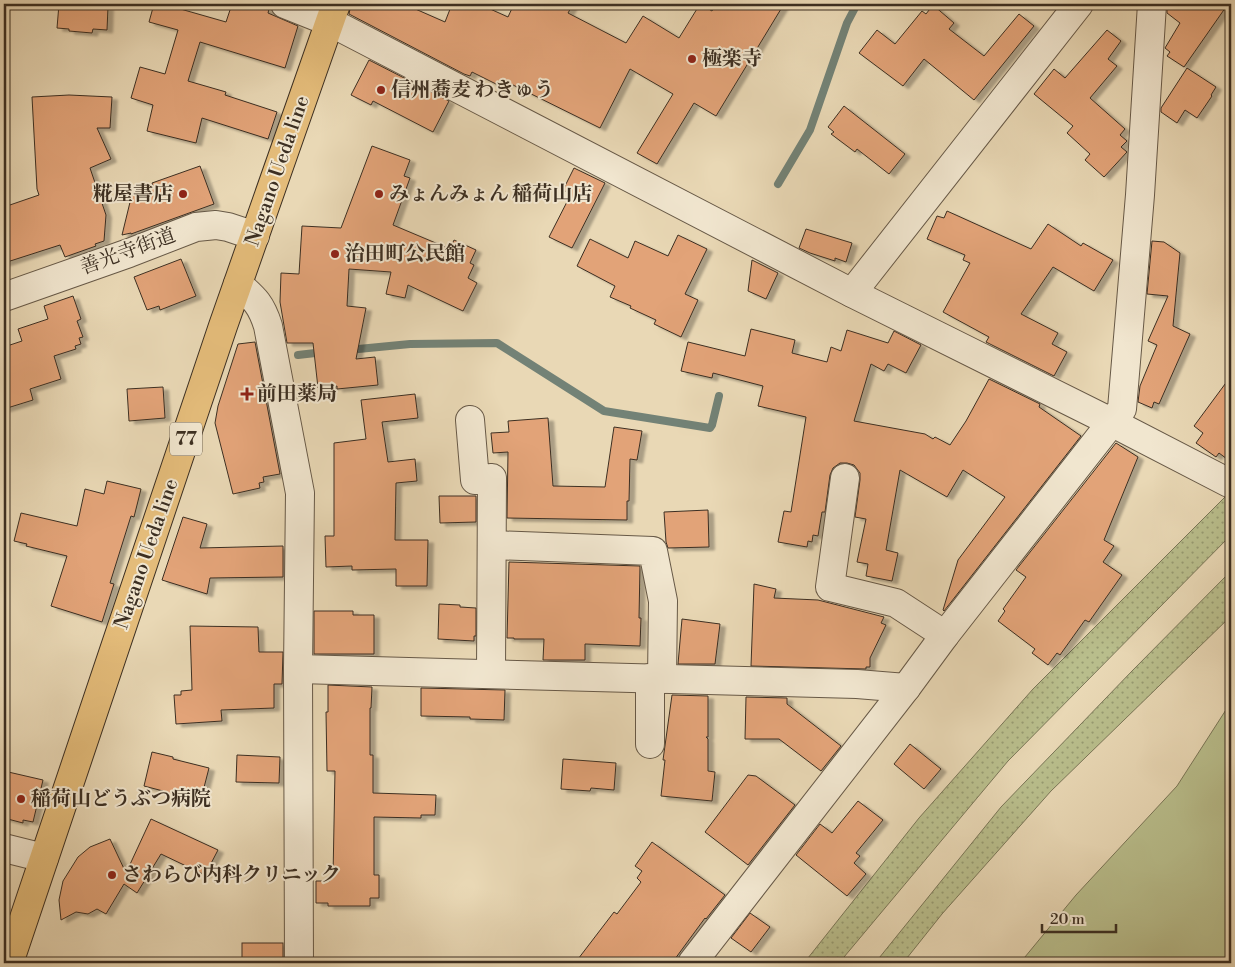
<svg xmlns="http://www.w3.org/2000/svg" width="1235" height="967" font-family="'Libre Bodoni','Noto Serif JP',serif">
<defs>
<pattern id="grass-dots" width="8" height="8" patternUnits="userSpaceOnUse" patternTransform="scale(1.25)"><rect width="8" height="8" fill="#b9be8c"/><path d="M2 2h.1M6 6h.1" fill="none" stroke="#989b72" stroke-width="1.8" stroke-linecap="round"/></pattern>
<filter id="shadow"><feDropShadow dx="5.5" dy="3" stdDeviation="1" flood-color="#0004"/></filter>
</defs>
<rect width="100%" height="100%" fill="#e9d8b5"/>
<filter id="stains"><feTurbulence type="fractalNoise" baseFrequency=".004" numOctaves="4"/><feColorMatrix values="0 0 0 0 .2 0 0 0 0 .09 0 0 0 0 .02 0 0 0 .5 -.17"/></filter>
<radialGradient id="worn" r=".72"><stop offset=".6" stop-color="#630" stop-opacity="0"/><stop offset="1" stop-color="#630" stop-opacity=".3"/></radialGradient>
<g fill="url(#grass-dots)" stroke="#7a7657">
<path d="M1231,491v44l-223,226 -169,202h-35l115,-145 114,-129z"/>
<path d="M1231,571v45l-180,175 -109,123 -39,49h-28l126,-156 131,-136z"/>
</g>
<path fill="#b9be8c" stroke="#7a7657" d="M1231,702v261h-211l56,-68 101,-109z"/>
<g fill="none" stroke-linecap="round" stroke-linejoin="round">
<g stroke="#738276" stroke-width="8">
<path d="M778,184l32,-54 37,-107 10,-19"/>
<path d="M348,350l62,-6 87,-1 107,68 106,17 2,-3 7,-29"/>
<path d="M298,355l26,-3"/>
</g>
</g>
<g fill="#e2a378" stroke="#3c2f22" filter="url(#shadow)">
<path d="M59,4h37v2l12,1 -1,23 -14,-1 -1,4 -23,-2v-2l-12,-1z"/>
<path d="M154,4h9l63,18 6,-18h18l19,5 -1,4 30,13 -13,42 -85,-26 -12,39 38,11 -1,3 52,17 -9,27 -66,-21 -6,25 -49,-12 6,-26 -22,-7 9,-31 25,7 13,-44 -29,-8z"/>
<path d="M351,4h53l41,18 7,-18h27l29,13 6,-13h59l-5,9 58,30 17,-27 36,22 21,-34 12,7 4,-7h68l-68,112 -22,-13 -37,61 -20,-11 36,-59 -43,-25 -30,59 -93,-46 -3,6 -32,-16 -2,4 -6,-2 -115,-60z"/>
<path d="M1167,4h61l-44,63 -17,-11 3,-4 -5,-4 15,-25 -13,-10z"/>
<path d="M933,5l21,18 -5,6 35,27 35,-42 15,12 -60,74 -50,-41 -21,27 -44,-33 18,-23 18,14 27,-33 4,3z"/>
<path d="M1107,30l14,11 -13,18 9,7 -27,32 35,31 -5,6 7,6 -6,6 6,5 -23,25 -19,-17 5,-6 -23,-21 6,-7 -39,-32 20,-25 11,9z"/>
<path d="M369,60l80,41 -16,31 -60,-31 -2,4 -20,-10z"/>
<path d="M1187,68l29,19 -5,8 1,1 -15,22 -12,-8 -8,13 -16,-11v-4z"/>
<path d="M69,95l43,2 -2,31h-13l14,31 -21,9 16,47 -2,26 -9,3 1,2 -31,11 -5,-12 -56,18v-56l35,-12 -2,-6 -5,-92z"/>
<path d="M844,106l61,48 -16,20 -32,-25 -2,3 -24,-18 3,-2 -6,-5z"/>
<path d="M372,146l38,14 -6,16 6,2 -17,47 57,24 4,-9 22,10 -6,13 4,2 -6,13 9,5 -14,28 -55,-26 -3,13 -19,-4 5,-22 -42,-3 -2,37 19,2 -10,51 19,-2 3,28 -41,4v-3l-19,2 -5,-45h-26l-7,-41 1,-29 18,1 3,-48 39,2z"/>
<path d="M200,166l14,38 -83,30v-1l-9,2 10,-41 21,-8 -1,-3z"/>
<path d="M574,168l31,15 -33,65 -23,-11 22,-43 -8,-4z"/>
<path d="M947,211l84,38 17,-25 33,22 2,-3 30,17 -19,31 -41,-24 -32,47 37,19 -6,11 15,8 -13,24 -68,-34 3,-5 -46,-25 27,-49 -7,-3 2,-5 -38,-16 10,-23 7,2z"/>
<path d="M806,229l46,14 -6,19 -11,-4v3l-25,-8 -11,-5z"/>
<path d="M678,235l29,14 -22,45 13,6 -17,37 -27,-13 2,-4 -26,-12 1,-2 -21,-9 5,-11 -38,-20 13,-27 38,19 7,-17 33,15z"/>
<path d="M1152,241l12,1 16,11 -7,73 17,8 -31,70 -5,-2 -2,6 -14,-6 2,-16 17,-41 -9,-4 20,-45 -21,-2z"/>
<path d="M181,259l15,37 -36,14 -1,-4 -12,4 -13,-33z"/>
<path d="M752,260l26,13 -12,26 -18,-8z"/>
<path d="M73,296l8,23 -4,2 6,16 -4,1 2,6 -6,2 1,3 -22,7 7,23 -31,10 3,11 -29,9v-62l18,-6 -4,-12 30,-10 -4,-13z"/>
<path d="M751,329l44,11 -3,13 35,9 4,-15 10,4 6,-21 41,13 6,-12 27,14 -15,28 -18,-9 -4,7 -13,-7 -17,57 71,13 8,5 2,-2 15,8 16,-24 23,-42 51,25 -1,3 42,29 -137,175 -1,-1 15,-50 47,-63 -42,-27 -16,27 -47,-27 -14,80 12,3 -6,28 -26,-5 2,-12 -11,-2 9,-43 -11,-2 5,-37v-7l-6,-8 -7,-2h-7l-7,5 -3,7 -5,37h-3l-4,24 -5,-1 -1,7 -4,-1 -1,6 -29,-5 6,-31 7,1 15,-95 -48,-11 5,-20 -50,-13 -1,5 -31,-7 7,-29 57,14z"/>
<path d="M255,342l25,132 -17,3 1,5 -5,1 1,5 -27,6 -18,-71 3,-17 20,-62z"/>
<path d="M1231,376v86l-12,-9 -3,4 -20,-14 7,-10 -9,-7z"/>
<path d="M163,387l2,31 -36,3 -2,-32z"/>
<path d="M415,394l3,24 -36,4 6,40 27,-3 2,22 -21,2 -1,57h33l-1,46h-31v-17l-44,1v-4l-26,1 -1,-31h9v-93l32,-4 -5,-39z"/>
<path d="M548,418l5,68 52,1 9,-60 28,4 -5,29 -7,-1 -1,42h-2v19l-120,-2 1,-66 -15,1 -2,-20 18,-1 -1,-11z"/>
<path d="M1116,443l22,14 -34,83 10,6 -11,16 19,13 -33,47 -4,-2 -25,35 -3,-2 -9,12 -16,-12 3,-4 -37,-28 7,-10 -2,-2 23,-32 -10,-7z"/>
<path d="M107,481l34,8 -7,28 -3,-1 -21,67 4,1 -12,38 -51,-16 16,-50 -41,-10 1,-2 -13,-3 7,-28 56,13 8,-37 19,5z"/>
<path d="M439,496h37v26l-36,1z"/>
<path d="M708,510l1,37 -41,1 -2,-6 -2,-30z"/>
<path d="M183,517l24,7 -7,24 83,-2v31l-73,1 -3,16 -45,-14z"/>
<path d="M509,562l131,4 -1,52h2l-1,28 -55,-2v16h-42l1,-21h-30v-1h-7z"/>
<path d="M754,584l22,5 -2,9 44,2 66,17 -3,6 5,2 -16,33v9h-4v2l-115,-3z"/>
<path d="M439,604l21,1v2l16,1v28h-2v5l-36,-2z"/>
<path d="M314,611h39v4h21v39h-60z"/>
<path d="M682,619l38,5 -5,40h-37z"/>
<path d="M190,626l68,1 1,25h24l-1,32h-8v24l-53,2 1,11 -46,3 -2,-29h7v-4l11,-1z"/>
<path d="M328,685l44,2 -1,21h-1v47h3v38l63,2 -1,20h-14v3l-47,-1v58h5v23h-9v8h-42v-3h-12v-22h14l-1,-4h4l2,-106h-8l-1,-59h2z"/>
<path d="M421,688l84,2 -1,30 -34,-1v-2l-49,-1z"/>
<path d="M672,695l36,1v41h-2l2,2v32l7,1 -3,29 -51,-5 4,-36h-2z"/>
<path d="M746,697l41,1v6l54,42 -20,25 -42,-32h-34z"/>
<path d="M910,744l31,25 -17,20 -30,-25z"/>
<path d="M152,752l21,5v2l36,9 -9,35 -38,-9 1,-3 -19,-5z"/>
<path d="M237,755l43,2 -1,26 -43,-1z"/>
<path d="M563,759l53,4 -2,27 -23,-2 -1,3 -29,-2z"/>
<path d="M4,771l39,9 -10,42 -10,-2v3l-19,-5z"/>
<path d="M748,775l8,1 39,29 -47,60 -43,-33z"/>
<path d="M858,801l25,19 -27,33 4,3 -6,7 12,11 -19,22 -51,-41 24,-31 12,9z"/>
<path d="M151,819l67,31 -13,25 -44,-21 -24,39 -13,-9 -18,30 -9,-5 -9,5 -12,-2 -15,8 -2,-20 4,-19 15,-24 12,-10 20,-8 16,34z"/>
<path d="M652,842l73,53 -19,24 -1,-1 -33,45h-97l39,-51 3,2 24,-32 -4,-4 5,-7 -7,-5z"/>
<path d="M750,913l20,14 -19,25 -20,-14z"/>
<rect x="242" y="943" width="41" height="20"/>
</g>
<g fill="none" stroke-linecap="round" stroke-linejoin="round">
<defs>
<g id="minor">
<path d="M285,4l45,18 522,271 259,129 118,61"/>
<path d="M238,284c17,15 23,20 30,42l32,167 -2,176 1,294"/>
<path d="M852,293l227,-289"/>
<path d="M4,297l125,-44 67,-26 20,-2 12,2 27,9"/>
<path d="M470,420l5,60 17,-2 -1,196"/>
<path d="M845,478l-15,109 66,16 49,32"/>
<path d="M492,545l161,6 10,50 -1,78"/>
<path d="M298,669l559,15 49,4"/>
<path d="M650,744v-66"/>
<path d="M4,848l40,10"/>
<path d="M692,963l214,-275 39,-53 177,-226 18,-214 12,-191"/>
</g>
<path id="major" d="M9,963l214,-637 113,-322"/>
</defs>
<use href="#minor" stroke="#675947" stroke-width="30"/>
<use href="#major" stroke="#3c2f22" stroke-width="30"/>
<use href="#minor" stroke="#f1e6cf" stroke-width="28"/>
<use href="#major" stroke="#e4bc7a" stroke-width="28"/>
</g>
<g fill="#8f2418" stroke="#f1e6cf" stroke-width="2">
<circle cx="692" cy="59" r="5"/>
<circle cx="381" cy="90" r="5"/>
<circle cx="183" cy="194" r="5"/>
<circle cx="379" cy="194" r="5"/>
<circle cx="335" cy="254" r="5"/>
<path d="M244.5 386.5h5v5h5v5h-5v5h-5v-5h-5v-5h5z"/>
<circle cx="21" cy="799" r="5"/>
<circle cx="112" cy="875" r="5"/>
</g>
<g text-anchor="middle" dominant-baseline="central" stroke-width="4" stroke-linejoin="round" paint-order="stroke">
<rect fill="#f1e6cf" stroke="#726656" stroke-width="1" x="170" y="422.5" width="32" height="33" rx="4"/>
<g font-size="19" font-weight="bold" fill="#3c2f22">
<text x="186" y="439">77</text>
</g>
<g font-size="20" font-weight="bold" fill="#3c2f22" stroke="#f1e6cf" text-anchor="start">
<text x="702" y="59">極楽寺</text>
<text x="391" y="90">信州蕎麦 わきゅう</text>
<text x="173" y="194" text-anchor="end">糀屋書店</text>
<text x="389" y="194">みょんみょん 稲荷山店</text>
<text x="345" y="254">治田町公民館</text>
<text x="257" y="394">前田薬局</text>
<text x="31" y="799">稲荷山どうぶつ病院</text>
<text x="122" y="875">さわらび内科クリニック</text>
</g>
<g font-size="20" fill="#3c2f22" stroke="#f1e6cf">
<text transform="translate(278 171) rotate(-71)">Nagano Ueda line</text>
<text transform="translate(128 252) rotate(-20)">善光寺街道</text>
<text transform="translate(147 554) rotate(-71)">Nagano Ueda line</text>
</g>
</g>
<rect width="1235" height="967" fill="none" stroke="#e9d8b5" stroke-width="20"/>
<rect x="5" y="5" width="1225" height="957" fill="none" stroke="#3c2f22" stroke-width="2.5"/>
<rect x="10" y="10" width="1215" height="947" fill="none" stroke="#3c2f22"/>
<path d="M1042 924v8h74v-8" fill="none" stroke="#3c2f22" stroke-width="2.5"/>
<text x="1050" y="924" font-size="15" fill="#3c2f22" stroke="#f1e6cf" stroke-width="4" paint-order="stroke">20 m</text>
<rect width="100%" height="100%" filter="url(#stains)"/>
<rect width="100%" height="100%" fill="url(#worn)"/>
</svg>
